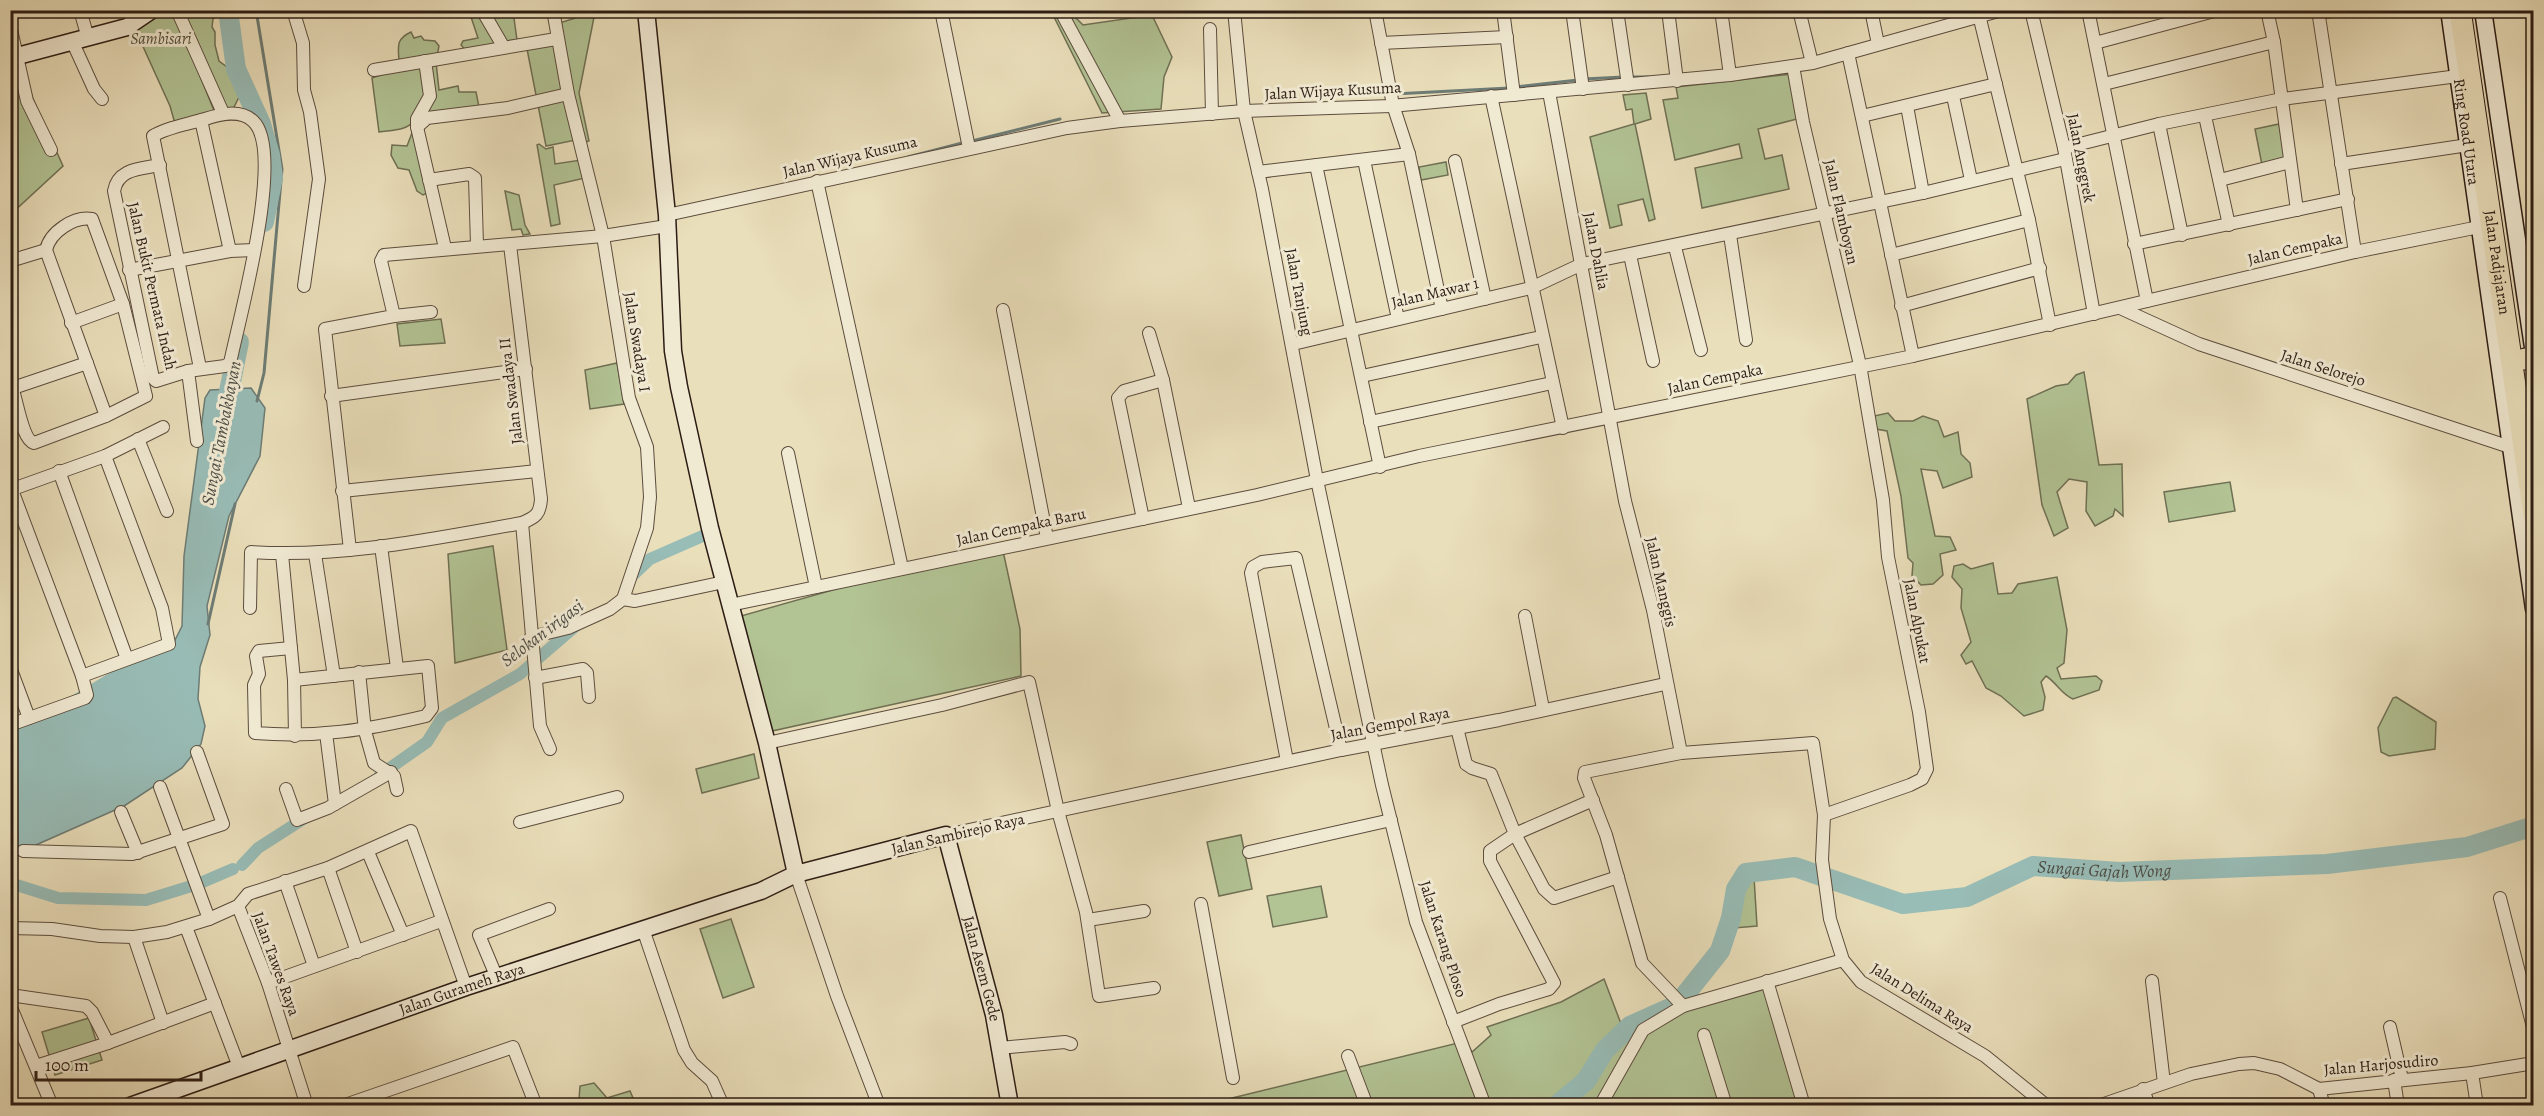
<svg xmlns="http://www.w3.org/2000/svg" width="2544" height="1116" font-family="Alegreya,serif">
<rect width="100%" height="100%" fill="#eadfbb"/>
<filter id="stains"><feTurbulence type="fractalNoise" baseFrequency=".00333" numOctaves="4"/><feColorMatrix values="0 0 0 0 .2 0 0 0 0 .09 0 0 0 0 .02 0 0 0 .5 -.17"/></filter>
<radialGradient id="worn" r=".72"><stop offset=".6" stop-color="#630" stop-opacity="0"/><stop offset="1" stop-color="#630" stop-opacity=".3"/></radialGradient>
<g fill="#b2c394" stroke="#6f7054" stroke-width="1.5">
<path d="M162,11h12l41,102 -39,14 -6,-21 -35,-77z"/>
<path d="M179,11h42l-1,3 -7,5 -1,8 3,5v13l4,16 12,9 9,25 -8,16 -6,4z"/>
<path d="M469,11h8l5,8 10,-8h21l4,29 -12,1 -36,13 -8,-9 2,-4 15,-3z"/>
<path d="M1051,11h18l14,14 69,-10 20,42 -8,20 -3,32 -59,4z"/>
<path d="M595,12l-16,81 10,48 -8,2 -25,-119z"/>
<path d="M411,32l3,6 7,-2 3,4 11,1 4,5 -3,16 3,28 19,-4 1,6h17l3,15 -65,14c-8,10 -23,9 -35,11l-7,-54 14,-5 13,-12c-1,-15 -3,-22 12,-29z"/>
<path d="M556,42l20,98 -30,6 -19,-97z"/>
<path d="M22,74l41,92 -52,48v-137z"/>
<path d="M1792,74l9,44 -43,11 7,30 17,-4 7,34 -87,19 -7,-40 47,-10 -3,-14 -64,16 -12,-60 15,-2 -2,-11z"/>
<path d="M1646,93l5,26 -16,5 20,95 -6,2 -6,-22 -25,6 4,20 -12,3 -20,-91 44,-13 -2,-15 -6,1 -3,-15z"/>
<path d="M2279,124l7,37 -24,4 -7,-36z"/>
<path d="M415,125l15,67 -7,3 -6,-4 -8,-21 -11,-2 -7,-13 1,-10 15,1z"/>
<path d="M539,144l7,5 7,-2 2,17 26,-4 4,18 -31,7 6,39 -9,2 -14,-81z"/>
<path d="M1446,162l2,13 -27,5 -2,-13z"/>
<path d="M505,191l14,4 6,30 5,9 -7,1 -2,-6 -9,1z"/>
<path d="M441,319l4,24 -45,3 -3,-22z"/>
<path d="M617,363l7,41 -34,5 -5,-39z"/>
<path d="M2084,372l15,93 23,-1 1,52 -8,-7 -2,7 -18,10 -9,-15 1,-29 -18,-3 -12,13 11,36 -14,8 -12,-31 -15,-106 29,-13 12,-2 8,-9z"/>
<path d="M1888,413l7,8h18l10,-5 15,5 6,16 14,-5 3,22 9,9 2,14 -29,11 -6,-17 -16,-2 14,67 15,1 6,13 -16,4 3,21 -10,9 -12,1 -9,-9 1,-13 -5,-5 -7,-62 -14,-65 -11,-2 -2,-13z"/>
<path d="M2230,482l5,29 -66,11 -5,-30z"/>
<path d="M493,546l14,104 -52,13 -7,-109z"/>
<path d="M1003,551l17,78 1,47 -258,57 -22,-117 159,-45z"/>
<path d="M1993,563l5,31 14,-1 6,-9 39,-7 10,53 -3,33 -7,5 4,11 35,-3 6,5 -3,9 -26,9c-12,-5 -16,-16 -27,-23l-5,6 4,15 -2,13 -19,6 -23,-20 -15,-8 -14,-27 -6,3 -5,-9 10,-13 -10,-34 1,-19 -10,-12 2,-11 9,-2 8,5z"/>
<path d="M2396,697l40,25 -1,27 -46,7 -8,-4 -3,-24 15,-30z"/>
<path d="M754,754l5,24 -57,15 -6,-24z"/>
<path d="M1241,835l11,54 -33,7 -12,-54z"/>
<path d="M1754,877l3,49 -23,2 5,-39 7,-11z"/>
<path d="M1321,886l6,31 -54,10 -6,-31z"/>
<path d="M731,919l23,68 -31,11 -23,-69z"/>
<path d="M1604,979l19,50 7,-3 -3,6 55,-23 83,-26 35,122 -300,1 -2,-4 1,3 -358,1 87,-7 238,-58 6,11 19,-17 -4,-8 74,-25z"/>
<path d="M89,1018l13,42 -47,15 -13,-43z"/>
<path d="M594,1083l13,15 23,-7 6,14h-61l4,-5 1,-14z"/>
</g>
<path fill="#98bcb6" stroke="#6d7c75" stroke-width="1.5" d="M251,388l14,20 -5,48 -31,60 -22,90 3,29 -10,32 -2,32 7,27 -4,18 -19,24 -58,38 -113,50v-112l80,-40 77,-50 14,-28 2,-70 21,-158 5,-8z"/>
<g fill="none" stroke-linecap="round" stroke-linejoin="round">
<g stroke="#6d7c75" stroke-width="3">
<path d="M256,10l26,159 -18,204 -7,28"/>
<path d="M1629,77h20"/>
<path d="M1584,79l39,-2"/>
<path d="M1516,87l62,-7"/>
<path d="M1394,94l115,-6"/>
<path d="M972,141l88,-22"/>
<path d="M908,157l58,-15"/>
<path d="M208,624l27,-120"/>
</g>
<g stroke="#98bcb6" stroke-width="12">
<path d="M629,579l21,-20 64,-28"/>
<path d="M380,775l47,-33 15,-24 78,-44 58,-50"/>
<path d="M242,865l16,-17 50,-32"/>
<path d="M10,883l48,15 88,2 52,-16 35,-15"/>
</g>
<g stroke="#98bcb6" stroke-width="20">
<path d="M228,10l8,59 25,55 9,31 3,22 -9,45"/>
<path d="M224,416l15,-74"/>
<path d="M10,745l102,-62 60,-28"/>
<path id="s1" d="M1556,1106l30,-25 19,-31 25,-24 47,-21 43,-54 11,-33 5,-29 10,-16 49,-6 108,37 64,-7 66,-31 86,6 208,-8 140,-17 67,-21"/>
</g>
<defs>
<g id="street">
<path d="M80,10l8,28"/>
<path d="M177,10l46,103"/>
<path d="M293,10l10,33 1,47 6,22 9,67 -15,107"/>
<path d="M482,10l21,36"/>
<path d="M941,10l28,138"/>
<path d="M1060,10l60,111"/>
<path d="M1234,10l10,101 18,78 55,291 65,305 34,137 69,184"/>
<path d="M1375,10l18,95 16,49 33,155"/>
<path d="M1503,10l11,85"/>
<path d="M1572,10l11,79"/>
<path d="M1617,10l11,75"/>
<path d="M1668,10l9,71"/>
<path d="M1721,10l9,65"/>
<path d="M1799,10l13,53"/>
<path d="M1871,10l7,34"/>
<path d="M2031,10l33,138 30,166"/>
<path d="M2088,10l59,291"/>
<path d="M2267,10l7,32 23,168"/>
<path d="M2318,10l37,242"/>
<path d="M2318,13l20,-3"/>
<path d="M1979,15l50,205 21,105"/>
<path d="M10,25l17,76 24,49"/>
<path d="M1210,29l2,85"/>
<path d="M73,43l21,46 8,10"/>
<path d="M1381,43l126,-6"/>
<path d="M2095,43l123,-33"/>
<path d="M1848,53l65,303"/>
<path d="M425,61l5,35 -13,23v8l28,121"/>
<path d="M1793,66l10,56 57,243 23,135 5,57 31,155 8,57 -5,10 -12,6 -86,30"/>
<path d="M374,70l182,-31"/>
<path d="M2104,84l170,-42"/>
<path d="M1549,92l76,409 28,109 28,143"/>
<path d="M1491,96l72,332"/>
<path d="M1953,96l18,84"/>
<path d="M1907,106l16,87"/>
<path d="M1862,116l134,-32"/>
<path d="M2205,116l24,109"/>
<path d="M201,120l29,131"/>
<path d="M2159,124l23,111"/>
<path d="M417,127l10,-9 81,-10 60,-14"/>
<path d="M2064,148l95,-24 123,-25 176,-23"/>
<path d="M1364,160l34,159"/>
<path d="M1455,161l30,138"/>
<path d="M2341,164l127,-19"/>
<path d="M160,165c-19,4 -42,3 -46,26l39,187 3,3 32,-10 9,70"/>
<path d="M1316,165l64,302"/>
<path d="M1258,172l151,-18"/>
<path d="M429,180l40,-6 6,4 2,67"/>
<path d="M2220,180l70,-18"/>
<path d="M817,181l85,387"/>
<path d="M667,215l400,-87 53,-7 124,-10 147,-5 339,-31 83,-12 189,-53"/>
<path d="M1730,235l16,105"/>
<path d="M2134,244l214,-45"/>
<path d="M1675,247l26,103"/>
<path d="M1630,255l23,106"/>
<path d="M1891,255l138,-35"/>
<path d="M10,261l36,-11"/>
<path d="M129,270l101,-19 24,-1"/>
<path d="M1901,306l139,-38"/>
<path d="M2120,308l79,36 314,104"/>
<path d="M1003,310l44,228"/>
<path d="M394,316l37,-4"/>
<path d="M71,323l52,-19"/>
<path d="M1149,333l14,47 26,128"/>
<path d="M1293,344l238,-56 51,-24 341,-71 142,-34"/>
<path d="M188,371l37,-5 5,-3c9,-44 56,-212 23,-242 -13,-12 -33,-7 -48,-2 -16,5 -38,8 -52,17l47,232"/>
<path d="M1362,376l179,-39"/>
<path d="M10,382c7,14 11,57 24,61l72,-27 40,-20 -23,-92 -31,-85c-18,-3 -42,13 -46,31l60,166"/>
<path d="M10,389l77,-26"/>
<path d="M331,396l195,-27"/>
<path d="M1370,422l182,-39"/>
<path d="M138,439l29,72"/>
<path d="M788,453l28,134"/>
<path d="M59,471l68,188"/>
<path d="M10,490l95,-34 58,-29"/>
<path d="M12,490l70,186"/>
<path d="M342,491l195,-20"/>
<path d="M1143,519l-25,-121 6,-7 39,-11"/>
<path d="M522,523l18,203 10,23"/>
<path d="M381,546l16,122"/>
<path d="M350,550l-25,-221 69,-13 -13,-55 3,-6 219,-19 64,-10"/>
<path d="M282,554l12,126 1,56"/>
<path d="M315,554l19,122"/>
<path d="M623,599l12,2 89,-19"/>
<path d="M730,605l527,-110 162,-39 494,-100 442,-104 124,-25"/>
<path d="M250,608l1,-56c91,6 181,-13 271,-29 14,-6 18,-9 19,-24l-31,-254"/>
<path d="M1525,616l18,93"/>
<path d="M531,637l37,-9 42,-19 13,-10 24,-71 3,-31 -3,-50 -18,-49 -26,-162 -35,-142 -15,-84"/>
<path d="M291,648l-32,3 -3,5 3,18 -5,11 1,48c61,5 112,-3 171,-17l6,-8 -4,-42 -134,14"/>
<path d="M10,667l19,51"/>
<path d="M359,672l6,59 9,32 20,13 3,14"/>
<path d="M535,678l48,-9 4,4 2,24"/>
<path d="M10,725l75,-27 2,-3 -5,-19 87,-32 -7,-36 -57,-152"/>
<path d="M326,733l9,71"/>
<path d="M767,743l175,-38 87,-23 29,129 28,101 13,84 55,-8"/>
<path d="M1287,761l-36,-188 2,-6 9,-5 34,-4 45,192"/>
<path d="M160,787l49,132"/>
<path d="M286,789l11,31 31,-12 63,-36"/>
<path d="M1593,800l-78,34 29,55 10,9 64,-21"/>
<path d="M121,812l17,41"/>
<path d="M520,822l97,-25"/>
<path d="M946,835l395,-85 158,-30 166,-36"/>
<path d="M23,851l109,3 91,-30 -26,-72"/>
<path d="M368,852l35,83"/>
<path d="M1249,852l142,-32"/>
<path d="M328,868l29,84"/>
<path d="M796,874l41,122 42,110"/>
<path d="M285,881l29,85"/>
<path d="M2500,898l34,133"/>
<path d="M1201,904l32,174"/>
<path d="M238,906l30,77 39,123"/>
<path d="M1088,920l56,-9"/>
<path d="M186,927l53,140"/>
<path d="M10,928l42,1 48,7 34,1 33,-5 42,-13 29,-13 10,-12 80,-26 83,-37 55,156"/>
<path d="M643,929l41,121 8,13 20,18 11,25"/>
<path d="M134,937l29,86"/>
<path d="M1843,960l-160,46 -41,-43 -36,-128 -22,-57 1,-6 96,-19 132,-10 11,72 -2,45 8,59 13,41 18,22 124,74 62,50"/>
<path d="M497,978l-18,-43 70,-26"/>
<path d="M1767,981l37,125"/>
<path d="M2152,981l12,102"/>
<path d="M268,983l173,-62"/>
<path d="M10,995l76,11 6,6 16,31"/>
<path d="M10,1005l42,101"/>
<path d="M1453,1022l46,-18 50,-15 5,-6 -64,-122v-10l25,-17 -24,-60 -19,-6 -6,-4 -9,-36"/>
<path d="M2390,1027l12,52"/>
<path d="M1704,1035l22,71"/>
<path d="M1000,1048l65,-6 6,2"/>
<path d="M1348,1056l19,50"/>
<path d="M36,1066l72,-23 107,-40"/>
<path d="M2472,1073l5,33"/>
<path d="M2394,1080l4,26"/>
<path d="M2143,1089l6,17"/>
<path d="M2319,1089l5,17"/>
<path d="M342,1106l171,-59 23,59"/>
<path d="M1600,1106l43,-76 40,-24"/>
<path d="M2098,1106l93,-32 48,-10 15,-1 26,6 39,20 153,-16 62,-10"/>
</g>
<g id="secondary">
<path d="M646,10l21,205 6,136 6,36 31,141 57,215 29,131"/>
<path id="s2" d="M2449,10l85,599"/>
<path d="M2483,10l51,344"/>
<path d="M10,58l117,-31 25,-17"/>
<path id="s3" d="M130,1106l336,-119 295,-96 35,-17 150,-39 48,180 16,91"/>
</g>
<g id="highway">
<path id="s4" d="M2460,10l74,505"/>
<path d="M2525,359h9"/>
</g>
</defs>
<use href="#street" stroke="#5c4d3e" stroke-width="14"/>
<use href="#secondary" stroke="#2c1c14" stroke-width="19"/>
<use href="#highway" stroke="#2c1c14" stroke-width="23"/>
<use href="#street" stroke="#f1ead3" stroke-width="12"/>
<use href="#secondary" stroke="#f1ead3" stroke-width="16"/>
<use href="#highway" stroke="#eadfbb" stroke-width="21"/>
</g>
<g text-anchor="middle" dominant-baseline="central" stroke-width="6" stroke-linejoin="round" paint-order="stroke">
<g font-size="16" font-style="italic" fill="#544e3a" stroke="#f1ead3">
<text x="161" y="39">Sambisari</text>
</g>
<g font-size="16" fill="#2c1c14" stroke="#f1ead3">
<text transform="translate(1333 91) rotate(-3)">Jalan Wijaya Kusuma</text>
<text stroke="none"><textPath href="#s2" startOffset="123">Ring Road Utara</textPath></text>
<text transform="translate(850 157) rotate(-13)">Jalan Wijaya Kusuma</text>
<text transform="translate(2081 158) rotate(79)">Jalan Anggrek</text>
<text transform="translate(1841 212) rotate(77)">Jalan Flamboyan</text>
<text transform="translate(2295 249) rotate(-13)">Jalan Cempaka</text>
<text transform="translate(1596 251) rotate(79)">Jalan Dahlia</text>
<text stroke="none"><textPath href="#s4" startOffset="255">Jalan Padjajaran</textPath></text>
<text transform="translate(152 286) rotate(77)">Jalan Bukit Permata Indah</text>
<text transform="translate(1299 292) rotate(79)">Jalan Tanjung</text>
<text transform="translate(1435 293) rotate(-13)">Jalan Mawar 1</text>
<text transform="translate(637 342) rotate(81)">Jalan Swadaya I</text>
<text transform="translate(2323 368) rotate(18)">Jalan Selorejo</text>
<text transform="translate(1715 379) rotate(-12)">Jalan Cempaka</text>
<text transform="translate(511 391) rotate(-97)">Jalan Swadaya II</text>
<text transform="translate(1021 527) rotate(-12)">Jalan Cempaka Baru</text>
<text transform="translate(1661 582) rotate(77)">Jalan Manggis</text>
<text transform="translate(1917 621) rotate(79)">Jalan Alpukat</text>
<text transform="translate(1390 724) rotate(-11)">Jalan Gempol Raya</text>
<text transform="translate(958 834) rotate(-13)">Jalan Sambirejo Raya</text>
<text transform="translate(1443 939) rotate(72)">Jalan Karang Ploso</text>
<text transform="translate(276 964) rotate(70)">Jalan Tawes Raya</text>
<text stroke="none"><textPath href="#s3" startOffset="999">Jalan Asem Gede</textPath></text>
<text stroke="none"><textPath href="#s3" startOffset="352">Jalan Gurameh Raya</textPath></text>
<text transform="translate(1922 998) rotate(32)">Jalan Delima Raya</text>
<text transform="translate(2381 1065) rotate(-5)">Jalan Harjosudiro</text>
</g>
<g font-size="18" font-style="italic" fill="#4c4c45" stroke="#f1ead3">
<text transform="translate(221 433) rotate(-79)">Sungai Tambakbayan</text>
<text transform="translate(542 633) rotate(-37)">Selokan irigasi</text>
<text stroke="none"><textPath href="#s1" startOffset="686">Sungai Gajah Wong</textPath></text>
</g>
</g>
<rect width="2544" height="1116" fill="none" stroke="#eadfbb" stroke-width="36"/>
<rect x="12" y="12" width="2520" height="1092" fill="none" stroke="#2c1c14" stroke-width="3"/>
<rect x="18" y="18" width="2508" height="1080" fill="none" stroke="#2c1c14" stroke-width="1.5"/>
<path d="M36 1071v9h165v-9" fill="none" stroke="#2c1c14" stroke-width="3"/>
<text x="45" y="1071" font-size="18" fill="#2c1c14" stroke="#f1ead3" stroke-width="4.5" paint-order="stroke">100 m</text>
<rect width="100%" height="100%" filter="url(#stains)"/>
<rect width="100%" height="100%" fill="url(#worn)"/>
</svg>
